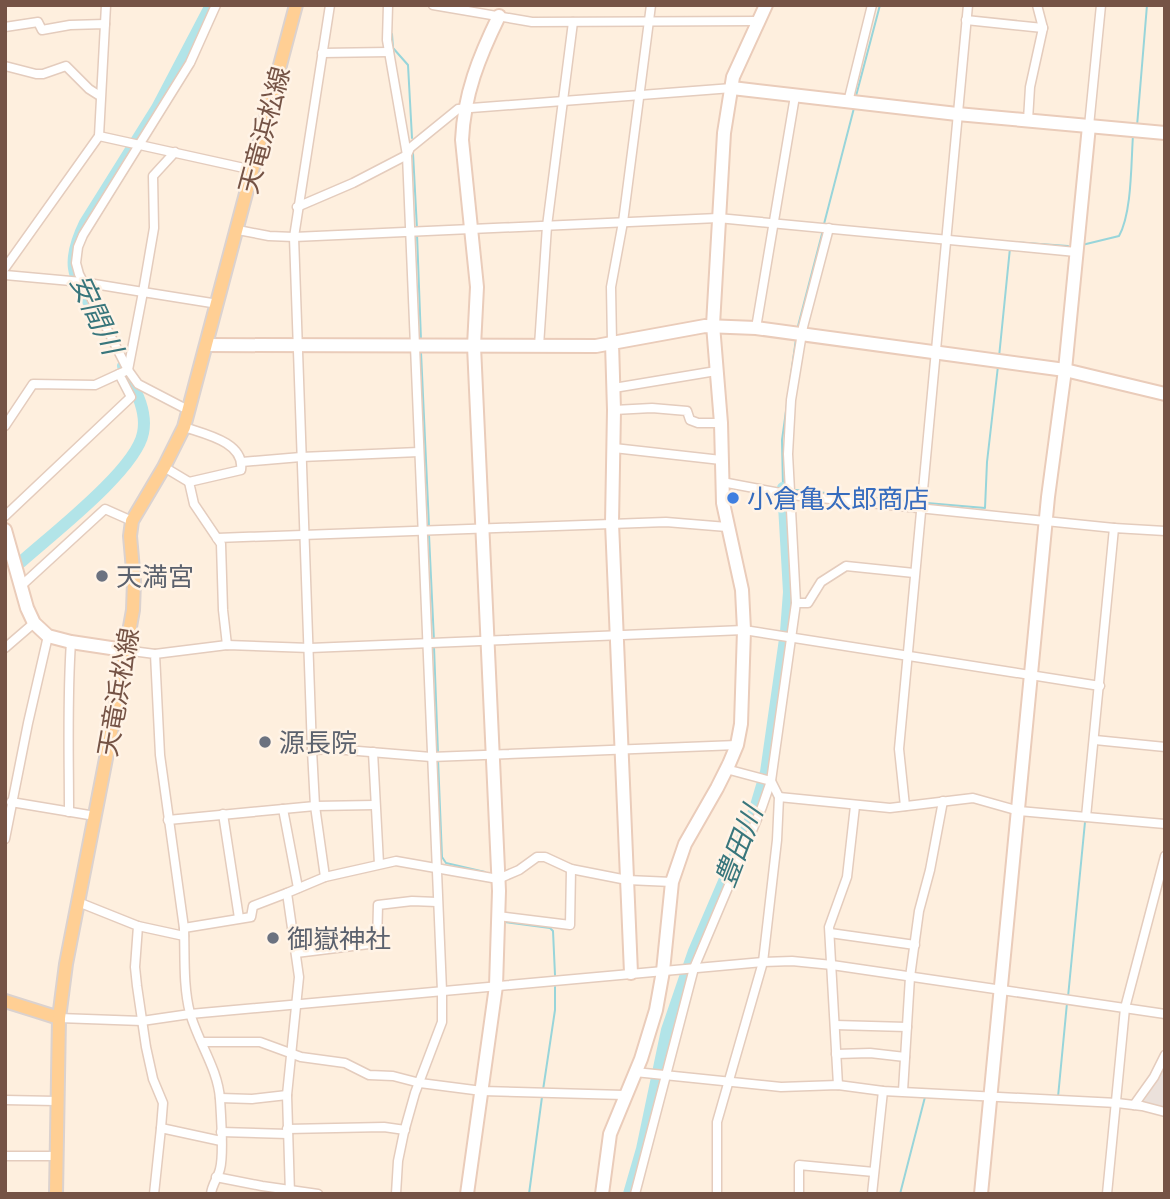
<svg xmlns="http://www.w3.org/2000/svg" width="1170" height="1199" font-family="'Titillium Web','Noto Sans JP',sans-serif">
<rect width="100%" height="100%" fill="#feefde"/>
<path fill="#ebe1db" d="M1165,1064v44l-23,-5 16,-23z"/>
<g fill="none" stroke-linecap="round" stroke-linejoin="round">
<g stroke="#98d5da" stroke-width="2">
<path d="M392,34l1,14 15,17 4,73"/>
<path d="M856,96l24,-91"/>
<path d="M1137,126l10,-121"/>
<path d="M413,153l4,76"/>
<path d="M824,224l30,-116"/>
<path d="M417,234l4,106"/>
<path d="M1011,242l57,4"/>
<path d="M1082,245l37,-9c13,-23 12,-73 14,-101"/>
<path d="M797,330l26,-100"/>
<path d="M421,352l8,174"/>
<path d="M999,357l11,-109"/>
<path d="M787,489l-4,-1 -1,-48 14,-101"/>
<path d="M796,490l119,12"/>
<path d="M927,503l58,5 2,-46 11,-96"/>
<path d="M429,535l5,106"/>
<path d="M434,647l4,106"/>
<path d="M438,759l4,98 4,6 39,9"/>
<path d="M505,922l45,6 3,3 2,44"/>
<path d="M1068,997l17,-175"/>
<path d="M543,1090l12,-80v-23"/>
<path d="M1058,1097l9,-94"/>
<path d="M529,1194l13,-97"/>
<path d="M900,1194l25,-97"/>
</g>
<g stroke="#b2e4e8" stroke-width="12">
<path d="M100,322c-23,-42 -38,-52 -15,-99l72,-115 54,-103"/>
<path d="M21,562c30,-27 115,-92 122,-129 5,-24 -10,-47 -20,-67"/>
<path d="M629,1194l13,-45 25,-119 27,-79 61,-142 11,-37 20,-140 3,-40 -6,-104"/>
</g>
<defs>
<g id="street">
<path d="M388,5l-1,35 20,115 35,836v31l-27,71 -11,39 -6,29 -2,33"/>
<path d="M433,5l99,17 227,-1"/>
<path d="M966,20l77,8"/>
<path d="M105,24l1,-19"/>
<path d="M5,27l33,-5 4,8 28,-5 35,-1 -6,112 -94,132"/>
<path d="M322,53l67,-1"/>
<path d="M5,66l31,8h7l23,-8 23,23 11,7"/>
<path d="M848,102l24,-97"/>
<path d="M1028,120l2,-33 13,-59 -6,-23"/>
<path d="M1089,126l12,-121"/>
<path d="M99,136l154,34"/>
<path d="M297,207l56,-24 54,-28 3,-7 48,-39 274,-21"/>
<path d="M238,230l31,6 25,1 424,-19 358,34"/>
<path d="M5,275l77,7 61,10 11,-64 -1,-52 22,-24"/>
<path d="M756,328l39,-232"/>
<path d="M612,343l-1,-56 12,-65 28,-217"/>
<path d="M539,346l8,-120 26,-204"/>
<path d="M614,388l102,-17"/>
<path d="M188,410l-50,-26 -10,-14 -49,-96 -3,-11 2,-16 5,-12 107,-172 26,-58"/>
<path d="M614,410l38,-2 35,3 3,9 8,3h23"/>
<path d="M5,426l28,-42 62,1 24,-11"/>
<path d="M184,427c20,7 61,15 57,43l-52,12 5,22 27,40 2,66 4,35"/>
<path d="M614,448l107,12"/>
<path d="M242,462l59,-5 118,-5"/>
<path d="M164,467l25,15"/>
<path d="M722,482l69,13 323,33"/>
<path d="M5,516l126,-119 -12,-23 9,-4 15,-78 75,12"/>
<path d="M217,538l449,-16 61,5"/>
<path d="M21,586l84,-77 27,12"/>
<path d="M796,603h12l13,-21 25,-16 68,7"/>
<path d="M5,648l29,-25"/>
<path d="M124,650l31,4 5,101 24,173c1,28 -1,58 6,85 8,29 28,56 30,86 1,16 4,56 0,70 -2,9 -8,15 -9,25"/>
<path d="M155,654l72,-9 83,3 434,-18 356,56"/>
<path d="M1095,740l70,7"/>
<path d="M312,750l22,-1 97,8 306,-12"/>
<path d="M373,752l6,112"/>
<path d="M779,797l111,11 83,-10 46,13 146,13"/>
<path d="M11,802l84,14"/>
<path d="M905,806l-6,-57 69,-744"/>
<path d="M283,809l15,79"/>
<path d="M69,812c0,-57 -2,-113 2,-170"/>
<path d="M223,814l16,104"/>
<path d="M1086,817l28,-289 51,3"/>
<path d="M168,820l147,-14 60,-1"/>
<path d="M5,839l23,-116 20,-87"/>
<path d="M325,877l71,-16 102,18 21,-9 18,-13h8l26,12 56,11 45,2"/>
<path d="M78,902l60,24 -3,41 2,19 9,61 7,32 10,24 -2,25"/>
<path d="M498,916l72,9 1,-56"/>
<path d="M138,926l46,10"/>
<path d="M184,928l67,-11 2,-11 34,-13"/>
<path d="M830,933l85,12"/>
<path d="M296,953l81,-10 1,-38 34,-4 25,1"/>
<path d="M59,1018l83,3 48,-7 573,-52 29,-1 40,4 333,49"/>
<path d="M835,1025l72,2"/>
<path d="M202,1042h58l41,15 44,6 24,12 24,1 27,7 62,8 142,4"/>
<path d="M836,1054l34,-1 35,4"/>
<path d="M635,1072l146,15 57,-2 45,6 234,12 25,3 23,6"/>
<path d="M838,1085l-9,-158 18,-50 8,-71"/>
<path d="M903,1091l7,-114 9,-66 11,-41 13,-69"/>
<path d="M220,1098l32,1 35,-4"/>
<path d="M5,1100l51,1"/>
<path d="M1134,1105l20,-28 11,-22"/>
<path d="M287,1129l97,-2 21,3"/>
<path d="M221,1132l67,2"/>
<path d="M5,1156h51"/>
<path d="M216,1177l46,9 56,8"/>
<path d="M154,1194l7,-66 60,13"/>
<path d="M290,1194l-3,-99 12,-118 -12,-84 38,-16 -10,-71 -3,-56 -18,-513 36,-232"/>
<path d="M635,1194l59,-226 68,-161 9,-26 25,-178 -8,-149 3,-54 12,-73 26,-99"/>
<path d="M717,1194v-72l46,-160 14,-122 2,-43 -8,-16 -45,-12"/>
<path d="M799,1194v-29l75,7"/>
<path d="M872,1194l11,-103"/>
<path d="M1107,1194l18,-186 40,-152"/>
</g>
<g id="secondary">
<path d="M732,88l225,26 208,19"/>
<path d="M207,345l389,1 16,-3"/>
<path d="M5,530l22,78 7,15 14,13 23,6 53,8"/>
<path d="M631,973l-19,-450 2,-113 -2,-67 93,-17 51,2 309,42 100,24"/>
<path d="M467,1194l29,-208 3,-95 -25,-545 3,-59 -15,-147c2,-46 17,-83 37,-124"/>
<path d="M602,1194l8,-60 31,-75 15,-49 7,-39 9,-89 13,-38 32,-56 12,-24 8,-19 4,-21 3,-94 -2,-40 -19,-87 -2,-80 -8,-98 11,-192 9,-56 33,-72"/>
<path d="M981,1194l67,-697 17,-127 24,-244"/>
</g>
<g id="primary">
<path d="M5,1001l54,17"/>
<path d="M56,1194l3,-176 7,-54 43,-221 24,-133 1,-29 -4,-45 2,-15 32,-54 20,-40 112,-422"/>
</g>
</defs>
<use href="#street" stroke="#e4ccbd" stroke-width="11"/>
<use href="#secondary" stroke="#eaccba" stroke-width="16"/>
<use href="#primary" stroke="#dbd2cf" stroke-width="16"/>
<use href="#street" stroke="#fff" stroke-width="8"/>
<use href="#secondary" stroke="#fff" stroke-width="12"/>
<use href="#primary" stroke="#ffcf94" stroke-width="12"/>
</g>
<circle fill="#3f7fe0" stroke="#fff3e6" stroke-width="2.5" cx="733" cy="498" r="7"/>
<g fill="#6b7280" stroke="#fff3e6" stroke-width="2.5">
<circle cx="102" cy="576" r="7"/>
<circle cx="265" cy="742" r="7"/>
<circle cx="273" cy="938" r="7"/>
</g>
<g text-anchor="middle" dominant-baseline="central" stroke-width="5" stroke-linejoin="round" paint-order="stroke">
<g font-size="26" fill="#755345" stroke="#fff3e6">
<text transform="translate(264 130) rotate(-75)">天竜浜松線</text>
<text transform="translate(118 692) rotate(-80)">天竜浜松線</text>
</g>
<g font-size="26" fill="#366cbe" stroke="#fff3e6" text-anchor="start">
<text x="747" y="498">小倉亀太郎商店</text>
</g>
<g font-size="26" fill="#5b616d" stroke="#fff3e6" text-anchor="start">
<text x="116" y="576">天満宮</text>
<text x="279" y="742">源長院</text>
<text x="287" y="938">御嶽神社</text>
</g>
<g font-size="28" font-style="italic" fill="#38767c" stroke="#fff3e6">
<text transform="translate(97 314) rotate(65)">安間川</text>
<text transform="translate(738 846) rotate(-69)">豊田川</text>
</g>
</g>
<rect width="1170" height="1199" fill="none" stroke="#755345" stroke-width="14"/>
</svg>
